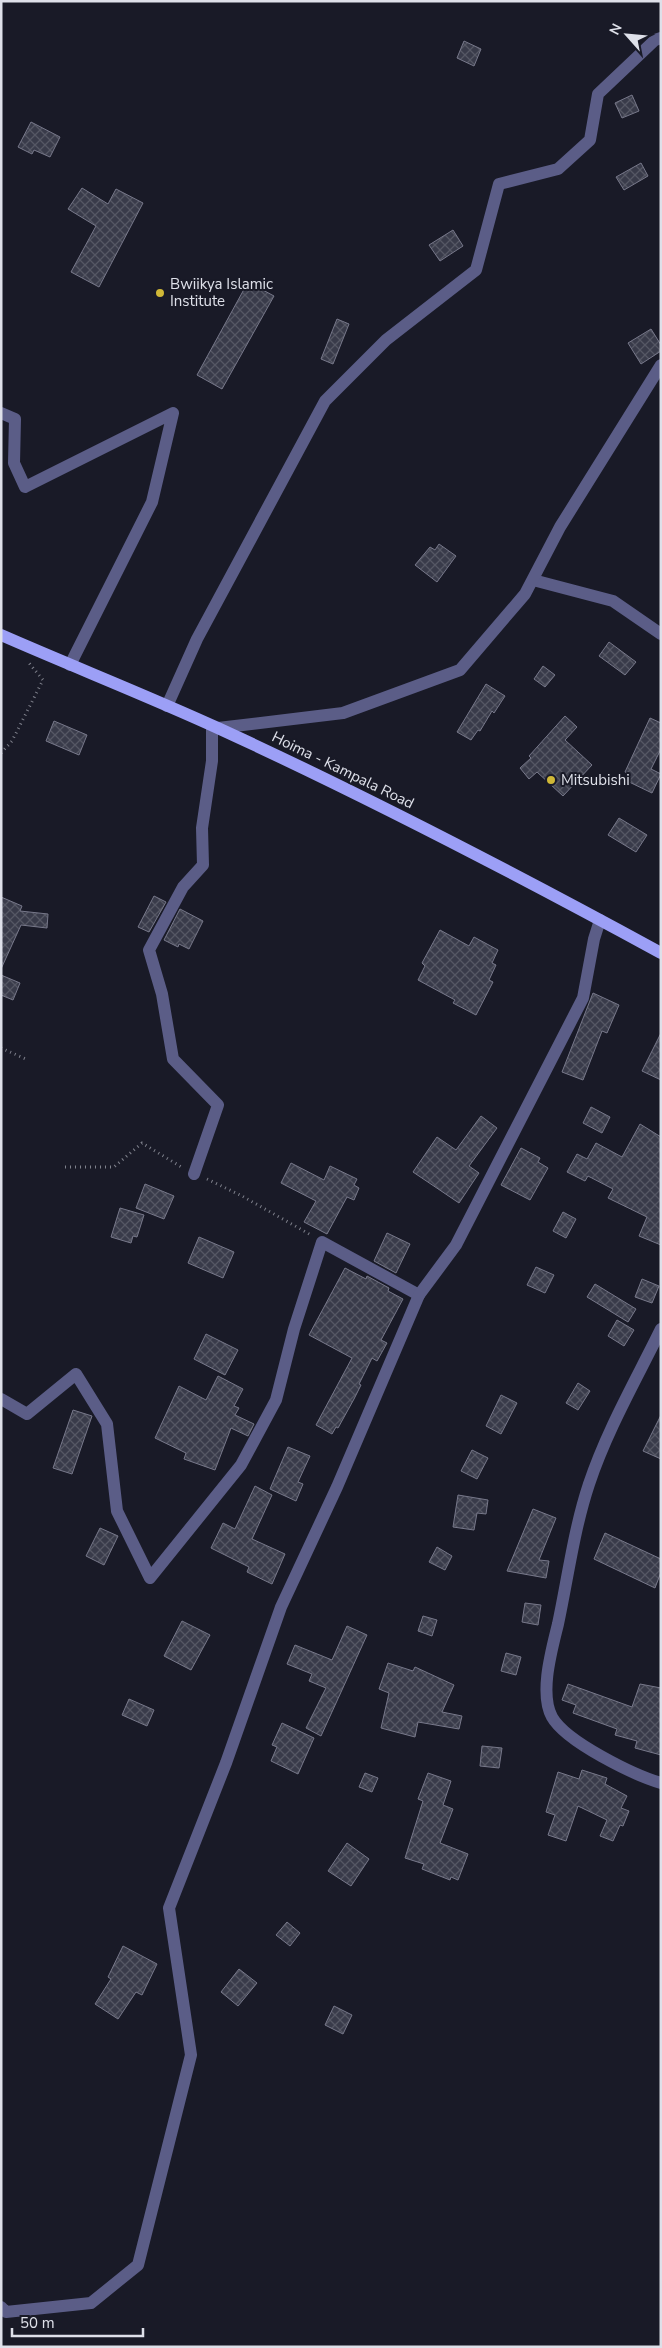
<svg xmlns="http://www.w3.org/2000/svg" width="662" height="2348" font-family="'Nunito Sans',sans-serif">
<defs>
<pattern id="building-cross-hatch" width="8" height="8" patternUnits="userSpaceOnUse" patternTransform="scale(1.25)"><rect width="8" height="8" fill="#393b4a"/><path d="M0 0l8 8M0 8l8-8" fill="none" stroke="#555764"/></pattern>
</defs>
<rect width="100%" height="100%" fill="#191a27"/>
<g fill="url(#building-cross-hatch)" stroke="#77788a">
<path d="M464,41l17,8 -7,17 -17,-8z"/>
<path d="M632,95l7,16 -17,7 -7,-15z"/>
<path d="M31,122l29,15 -10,20 -16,-7 -2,4 -14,-7z"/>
<path d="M641,163l7,13 -24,14 -8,-13z"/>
<path d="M82,188l26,16 8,-15 27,14 -44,84 -28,-15 25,-46 -28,-17z"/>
<path d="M453,230l10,16 -23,15 -11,-16z"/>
<path d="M248,282l26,14 -52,93 -25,-14z"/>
<path d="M337,319l12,5 -16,40 -12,-5z"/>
<path d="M651,329l10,16v6l-20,13 -13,-21z"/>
<path d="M439,544l17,12 -19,26 -22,-17 15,-18 5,3z"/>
<path d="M609,642l27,20 -11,13 -26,-19z"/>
<path d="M543,666l12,9 -10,12 -11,-8z"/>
<path d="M486,684l19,12 -11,17 -2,-2 -12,20 -2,-1 -7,10 -14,-8z"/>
<path d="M565,716l12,11 -12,13 27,25 -29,31 -26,-24 -8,7 -9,-11 11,-10 -2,-2z"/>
<path d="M650,718l11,5v26l-10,20 10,5 -9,19 -27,-13 3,-6 -3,-2z"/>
<path d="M54,721l33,14 -8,20 -33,-14z"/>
<path d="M619,818l28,17 -11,17 -28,-17z"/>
<path d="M154,896l12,6 -17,30 -11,-5z"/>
<path d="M1,897l21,9 -2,5 28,3 -1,14 -26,-3 -20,44z"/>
<path d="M180,909l23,12 -14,28 -10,-5 -1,3 -14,-7z"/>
<path d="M440,930l29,16 5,-9 24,13 -6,13 4,2 -7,15 4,2 -17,33 -23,-12 2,-3 -37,-20 7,-14 -3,-3z"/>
<path d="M1,975l19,8 -7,17 -12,-5z"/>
<path d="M593,993l26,12 -12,28 -5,-2 -19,49 -21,-8z"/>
<path d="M661,1033v47l-19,-9z"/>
<path d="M591,1107l19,10 -8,16 -19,-10z"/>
<path d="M481,1116l16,12 -28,38 10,7 -20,30 -46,-31 24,-35 19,13z"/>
<path d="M640,1124l21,13v108l-22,-9 8,-19 -39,-19 5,-9 -25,-13 -3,5 -18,-9 10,-18 10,5 9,-16 26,14z"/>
<path d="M521,1148l19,10 -2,4 10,6 -18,32 -29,-15z"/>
<path d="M291,1163l33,17 6,-14 27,13 -3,6 5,3 -5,12 -7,-3 -20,37 -23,-12 12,-21 -35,-18z"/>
<path d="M145,1184l29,12 -10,23 -28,-11z"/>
<path d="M120,1208l24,7 -7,22 -4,-1 -2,7 -20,-6z"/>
<path d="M563,1212l13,7 -10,19 -13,-7z"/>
<path d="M387,1233l23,11 -14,29 -22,-12z"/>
<path d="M199,1237l35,15 -11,26 -35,-15z"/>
<path d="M536,1267l18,8 -9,18 -18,-8z"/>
<path d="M345,1268l21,11 1,-3 22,12 -1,3 15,8 -22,41 6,3 -10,18 -5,-3 -13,26 2,1 -7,14 -16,29 -2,-1 -4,7 -16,-9 36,-67 -43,-23z"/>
<path d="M642,1279l17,7 -7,17 -17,-6z"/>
<path d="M595,1284l41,25 -8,13 -41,-25z"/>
<path d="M617,1320l17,10 -10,16 -16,-10z"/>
<path d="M206,1334l32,16 -13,25 -31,-16z"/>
<path d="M218,1376l25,13 -9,17 5,2 -4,7 19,9 -6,12 -17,-8 -16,42 -31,-11 2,-6 -31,-15 24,-52 27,14z"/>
<path d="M578,1383l12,8 -12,19 -12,-7z"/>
<path d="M501,1395l16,8 -16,31 -15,-8z"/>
<path d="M73,1410l19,6 -20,58 -19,-6z"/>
<path d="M661,1415v44l-18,-8z"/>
<path d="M288,1447l22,9 -12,26 5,2 -7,17 -26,-12z"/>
<path d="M472,1450l16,8 -11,21 -16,-8z"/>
<path d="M255,1486l17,9 -20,44 33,15 -13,30 -25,-12 2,-5 -38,-19 12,-25 12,6z"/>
<path d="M458,1495l30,5 -2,14 -9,-1 -3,17 -21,-3z"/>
<path d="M533,1509l23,9 -17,42 10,1 -3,17 -39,-7z"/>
<path d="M100,1528l18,8 -14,29 -18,-9z"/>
<path d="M605,1533l56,26v13l-6,16 -61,-29z"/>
<path d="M437,1547l15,9 -7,14 -16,-8z"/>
<path d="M525,1603l16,2 -3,20 -16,-3z"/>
<path d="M423,1616l14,4 -5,16 -14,-5z"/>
<path d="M182,1621l28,14 -19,35 -27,-14z"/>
<path d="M347,1626l20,9 -46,101 -15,-8 20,-40 -17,-7 3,-7 -25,-10 8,-19 37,15z"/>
<path d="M506,1653l15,4 -5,18 -15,-4z"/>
<path d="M388,1663l25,8 2,-4 39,18 -12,27 20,4 -3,13 -41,-7 -3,15 -34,-9 8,-35 -10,-4z"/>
<path d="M568,1684l64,23 8,-23 21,4v67l-26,-7 2,-7 -22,-6 2,-6 -44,-16 3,-8 -14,-5z"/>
<path d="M129,1699l25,11 -7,16 -25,-11z"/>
<path d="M282,1723l32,15 -16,36 -27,-13 6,-14 -5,-2z"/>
<path d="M482,1746l20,2 -3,20 -19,-2z"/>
<path d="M582,1770l25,8 -2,6 22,12 -6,12 8,3 -6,15 -3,-1 -7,16 -13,-5 7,-16 -29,-14 -12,35 -18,-6 7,-20 -9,-3 12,-40 21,7z"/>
<path d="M365,1773l13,5 -6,14 -13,-5z"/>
<path d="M428,1773l23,8 -8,24 10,4 -13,34 28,11 -10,26 -7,-3 -1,3 -28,-11 2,-5 -19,-6 18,-57 -5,-2z"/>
<path d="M347,1843l22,16 -18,27 -23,-15z"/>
<path d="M287,1922l13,11 -10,13 -14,-11z"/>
<path d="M123,1946l34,18 -15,31 -6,-3 -18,27 -23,-15 16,-25 -3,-2z"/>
<path d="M239,1969l18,14 -19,23 -17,-14z"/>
<path d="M334,2006l18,9 -9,19 -18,-9z"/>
</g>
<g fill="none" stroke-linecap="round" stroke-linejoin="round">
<g stroke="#7f818c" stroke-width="3" stroke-dasharray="1 4" stroke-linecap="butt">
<path d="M1,753l11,-12 31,-61 -14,-17"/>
<path d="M1,1048l27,12"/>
<path d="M65,1167h49l28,-24 41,25"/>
<path d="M207,1179l35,17 69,39"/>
</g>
<g stroke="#5b5d87" stroke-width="12">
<path d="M1,413l14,6 -1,44 11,24 148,-74 -21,89 -82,163"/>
<path d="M533,580l80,21 48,33"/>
<path d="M167,706l30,-67 128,-238 61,-61 90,-70 23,-86 59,-15 32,-29 8,-46 57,-54 6,-2"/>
<path d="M218,728l125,-15 117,-43 65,-76 35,-67 101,-162"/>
<path d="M194,1174l24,-69 -45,-46 -11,-65 -13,-44 34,-63 20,-22 -1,-37 10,-67v-35"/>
<path d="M661,1329c-25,51 -54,101 -72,155 -15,45 -21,93 -31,140 -6,25 -19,69 -6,93 14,25 82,58 109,66"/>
<path d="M1,1399l26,15 49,-40 31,50 10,87 33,67 91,-113 35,-65 18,-71 28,-87 97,53"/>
<path d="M1,2307l5,5 85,-9 47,-38 53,-210 -22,-147 57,-145 55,-156 56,-120 82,-192 37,-50 127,-247 11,-59 6,-19"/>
</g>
<path stroke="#9c9ff6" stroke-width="12" d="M1,635c73,32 147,61 219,94 150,69 296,145 441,224"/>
</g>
<g fill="#d0b837" stroke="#191a27" stroke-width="2">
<circle cx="160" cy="293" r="5"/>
<circle cx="551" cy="780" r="5"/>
</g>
<g text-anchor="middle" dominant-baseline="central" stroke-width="4" stroke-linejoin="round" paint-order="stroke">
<g font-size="15" fill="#dee0e9" stroke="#191a27" text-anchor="start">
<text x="170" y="284">Bwiikya Islamic<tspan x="170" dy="17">Institute</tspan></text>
<text x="561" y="780">Mitsubishi</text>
</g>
<g font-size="15" fill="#dee0e9" stroke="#191a27">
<text transform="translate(343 770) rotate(26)">Hoima - Kampala Road</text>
</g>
</g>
<rect width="662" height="2348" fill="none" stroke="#dee0e9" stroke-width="5"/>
<g transform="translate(627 35) rotate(297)" stroke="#191a27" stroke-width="4" paint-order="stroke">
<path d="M0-4L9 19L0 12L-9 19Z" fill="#dee0e9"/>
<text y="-8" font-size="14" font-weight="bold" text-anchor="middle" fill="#dee0e9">N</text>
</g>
<path d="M12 2328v8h131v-8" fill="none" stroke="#dee0e9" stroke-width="2.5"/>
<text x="20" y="2328" font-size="15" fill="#dee0e9" stroke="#191a27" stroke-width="4" paint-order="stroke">50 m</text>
</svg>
